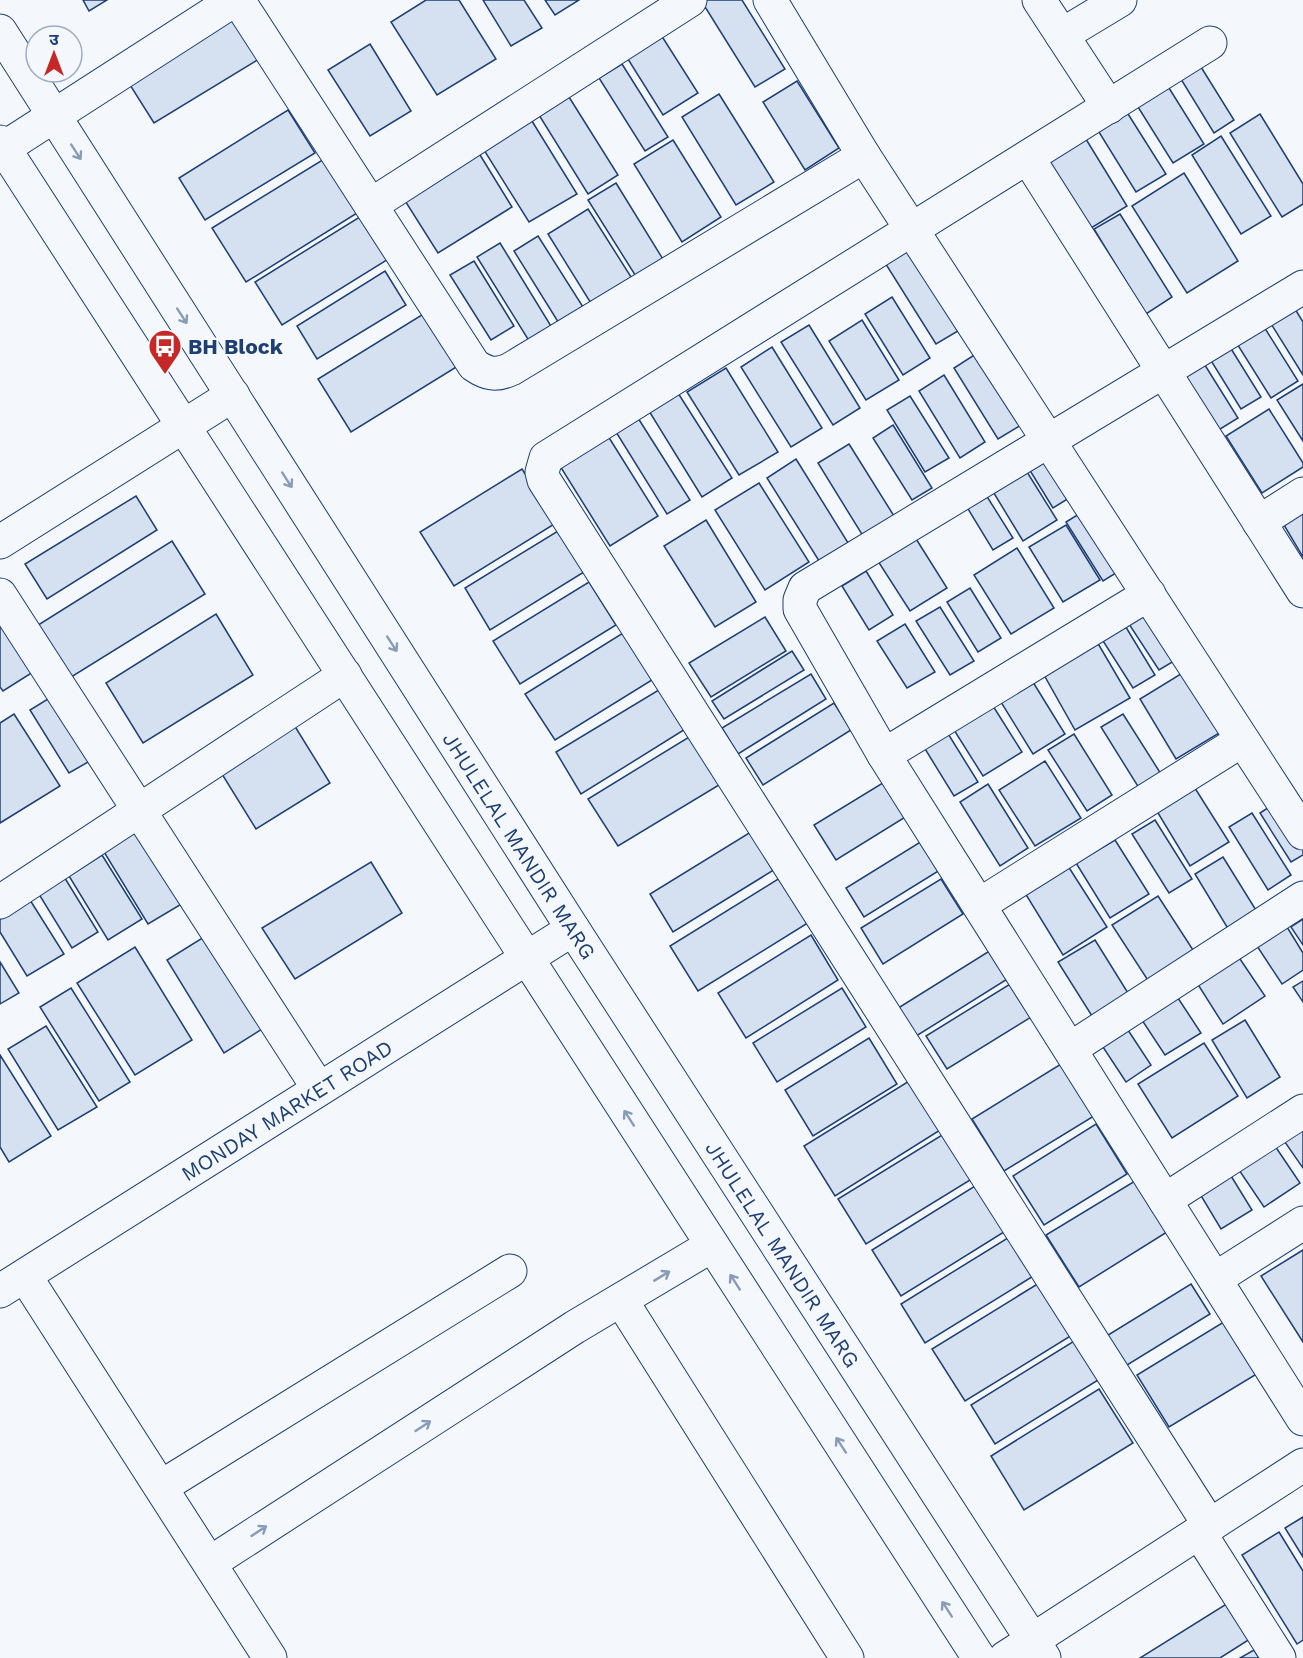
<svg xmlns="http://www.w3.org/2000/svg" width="1303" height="1658" font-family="'Work Sans','Noto Sans Devanagari',sans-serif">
<rect width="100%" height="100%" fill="#f4f7fb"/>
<g fill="#d5e0f0" stroke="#1d3f73" stroke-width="1.5">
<path d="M83,0h24l-18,11z"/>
<path d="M426,0h33l37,59 -59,36 -46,-73z"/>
<path d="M483,0h41l18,28 -31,18z"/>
<path d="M545,0h34l-24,15z"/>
<path d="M706,0h36l43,69 -30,18 -53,-85z"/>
<path d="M230,12l29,47 -105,64 -29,-46z"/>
<path d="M656,27l42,66 -35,22 -42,-67z"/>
<path d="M370,44l41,67 -41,25 -42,-66z"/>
<path d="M1196,59l38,61 -20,13 -38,-62z"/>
<path d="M622,64l46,73 -23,14 -46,-73z"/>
<path d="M1164,80l40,64 -31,19 -40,-64z"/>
<path d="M797,81l42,67 -34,22 -42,-68z"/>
<path d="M719,94l55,88 -38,23 -54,-88z"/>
<path d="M569,97l49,78 -30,19 -49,-79z"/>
<path d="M1123,106l43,68 -30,18 -42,-68z"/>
<path d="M288,110l27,43 -110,67 -26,-42z"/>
<path d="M527,113l50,81 -48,28 -50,-80z"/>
<path d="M1260,114l43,70v20l-21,13 -52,-84z"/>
<path d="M1081,131l46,75 -44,27 -46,-74z"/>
<path d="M1221,136l50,80 -30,18 -49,-79z"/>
<path d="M673,140l48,77 -39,25 -48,-78z"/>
<path d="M477,150l35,57 -74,46 -36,-57z"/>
<path d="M329,156l33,54 -116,72 -34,-54z"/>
<path d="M1184,173l54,88 -51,32 -55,-87z"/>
<path d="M616,183l53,86 -27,17 -54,-86z"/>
<path d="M588,209l50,79 -41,25 -49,-79z"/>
<path d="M371,210l27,43 -116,72 -27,-43z"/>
<path d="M1120,214l52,83 -26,17 -52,-85z"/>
<path d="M538,236l52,82 -25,15 -51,-82z"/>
<path d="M910,241l53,87 -27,16 -54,-86z"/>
<path d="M500,243l54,88 -23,13 -54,-87z"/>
<path d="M474,261l40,65 -23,14 -41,-65z"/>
<path d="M385,271l21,34 -89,54 -20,-33z"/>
<path d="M892,297l38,61 -27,17 -38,-61z"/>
<path d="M1292,304l11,18v53l-35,-56z"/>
<path d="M425,313l33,53 -107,66 -33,-53z"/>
<path d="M862,320l37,60 -33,20 -37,-59z"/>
<path d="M1261,322l37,59 -27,17 -37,-59z"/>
<path d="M809,325l51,83 -27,17 -52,-83z"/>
<path d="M1225,339l36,58 -20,12 -36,-58z"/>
<path d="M772,347l50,81 -31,19 -50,-80z"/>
<path d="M982,350l44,72 -28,17 -44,-71z"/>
<path d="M1198,354l40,64 -21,13 -40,-64z"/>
<path d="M726,368l52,84 -39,23 -52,-83z"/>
<path d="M944,375l41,67 -25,16 -41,-67z"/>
<path d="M1303,384v57l-26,-41z"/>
<path d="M678,393l54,85 -30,19 -53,-86z"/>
<path d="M910,396l39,62 -24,14 -38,-62z"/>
<path d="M1269,409l34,54v4l-41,26 -36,-57z"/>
<path d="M638,418l52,82 -23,14 -51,-82z"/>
<path d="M893,425l39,63 -20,12 -39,-62z"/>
<path d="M608,436l50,80 -48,30 -50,-80z"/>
<path d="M849,444l45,72 -31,20 -45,-73z"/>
<path d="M1046,452l28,43 -21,13 -27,-44z"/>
<path d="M796,459l54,87 -29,18 -54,-86z"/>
<path d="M1022,464l35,56 -34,21 -34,-56z"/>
<path d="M522,469l34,54 -102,63 -34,-54z"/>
<path d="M759,483l50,79 -44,28 -50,-80z"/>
<path d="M981,487l32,51 -20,12 -31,-51z"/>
<path d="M136,496l21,34 -110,69 -22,-35z"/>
<path d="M1087,509l37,59 -21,13 -37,-59z"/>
<path d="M1303,513v44l-19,-32z"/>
<path d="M706,520l50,82 -41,25 -51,-81z"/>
<path d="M1066,525l34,55 -37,22 -34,-55z"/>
<path d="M558,531l26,41 -94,58 -25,-42z"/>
<path d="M913,534l34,54 -37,23 -34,-53z"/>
<path d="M172,541l33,53 -137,85 -33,-52z"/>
<path d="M1017,548l37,60 -43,26 -37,-59z"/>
<path d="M866,571l27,44 -24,15 -27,-44z"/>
<path d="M589,582l27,43 -96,59 -27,-43z"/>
<path d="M970,588l31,50 -23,14 -31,-50z"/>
<path d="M0,602l41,65 -38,24 -3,-4z"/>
<path d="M940,607l34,54 -24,14 -34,-54z"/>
<path d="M1147,608l32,50 -20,12 -32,-49z"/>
<path d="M216,614l37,61 -110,68 -37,-60z"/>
<path d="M765,617l21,34 -75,46 -22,-34z"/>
<path d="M1121,619l34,56 -22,13 -35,-55z"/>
<path d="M905,624l30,48 -28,16 -30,-47z"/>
<path d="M623,633l29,47 -97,60 -30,-46z"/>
<path d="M1093,635l37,63 -55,32 -36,-64z"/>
<path d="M792,651l12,19 -80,49 -12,-18z"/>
<path d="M1184,672l37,60 -45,27 -36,-60z"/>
<path d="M811,674l15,25 -88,55 -16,-26z"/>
<path d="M1028,674l37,60 -32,20 -37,-60z"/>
<path d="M662,688l25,40 -106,66 -25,-42z"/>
<path d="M56,694l39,64 -26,15 -39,-63z"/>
<path d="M988,698l34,54 -39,24 -34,-54z"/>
<path d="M834,703l17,27 -88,55 -17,-27z"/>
<path d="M14,714l46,72 -60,37v-100z"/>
<path d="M1123,714l38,60 -22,14 -38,-61z"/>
<path d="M291,720l39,63 -74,46 -39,-63z"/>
<path d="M942,724l36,58 -24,14 -35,-57z"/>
<path d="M694,734l30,48 -106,64 -30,-47z"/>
<path d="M1074,734l38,61 -25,16 -39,-61z"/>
<path d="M1045,761l36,57 -46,28 -36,-56z"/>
<path d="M886,781l21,35 -71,44 -22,-35z"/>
<path d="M988,784l40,64 -28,18 -40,-64z"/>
<path d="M1193,785l36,57 -39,24 -35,-58z"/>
<path d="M1277,802l26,41v12l-12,7 -31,-49z"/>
<path d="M1252,813l39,62 -23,15 -39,-63z"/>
<path d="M1155,820l37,59 -23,14 -37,-59z"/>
<path d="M143,822l47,77 -42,25 -47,-77z"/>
<path d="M754,830l23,38 -104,64 -23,-38z"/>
<path d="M1115,840l34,54 -39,24 -34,-55z"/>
<path d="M922,841l18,29 -76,47 -18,-29z"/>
<path d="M102,855l40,64 -34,21 -39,-64z"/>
<path d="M1223,857l36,58 -29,17 -35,-58z"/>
<path d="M371,862l31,51 -107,66 -33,-51z"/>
<path d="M1068,866l39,61 -44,28 -38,-62z"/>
<path d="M63,875l35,57 -26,16 -35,-57z"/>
<path d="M783,876l28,45 -113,70 -28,-45z"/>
<path d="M941,879l22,35 -80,50 -22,-36z"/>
<path d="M1158,896l37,57 -46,29 -37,-57z"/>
<path d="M30,900l34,54 -37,22 -27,-44v-13z"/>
<path d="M1303,919v26l-12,-18z"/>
<path d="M1287,927l16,26v17l-21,14 -25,-38z"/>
<path d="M212,932l58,92 -46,29 -57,-93z"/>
<path d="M811,935l27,45 -92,58 -28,-45z"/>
<path d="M1095,940l33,53 -36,23 -34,-54z"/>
<path d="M135,947l57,93 -57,35 -58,-92z"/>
<path d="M991,950l18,28 -96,60 -18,-28z"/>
<path d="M1238,956l27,40 -42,28 -26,-41z"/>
<path d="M0,962l19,31 -19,11z"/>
<path d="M1015,981l21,33 -89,55 -21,-33z"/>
<path d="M1303,981v21l-10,-15z"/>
<path d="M71,988l59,94 -31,19 -59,-94z"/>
<path d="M842,988l24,39 -89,55 -24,-39z"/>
<path d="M1174,992l27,41 -36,22 -27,-41z"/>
<path d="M1245,1020l35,57 -33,21 -35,-58z"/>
<path d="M1124,1024l27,41 -25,17 -27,-41z"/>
<path d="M46,1026l51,81 -39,23 -50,-81z"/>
<path d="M869,1038l28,46 -84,52 -28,-46z"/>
<path d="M1204,1043l34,53 -66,42 -34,-54z"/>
<path d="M0,1055l51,81 -42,26 -9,-15z"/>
<path d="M1061,1064l33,52 -90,55 -32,-52z"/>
<path d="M914,1078l31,49 -110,69 -31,-50z"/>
<path d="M1303,1119v49l-23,-33z"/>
<path d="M1096,1124l31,50 -83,51 -31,-49z"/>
<path d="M947,1132l28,45 -109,67 -28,-45z"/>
<path d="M1273,1143l27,40 -36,24 -27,-40z"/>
<path d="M1228,1171l24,39 -31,19 -24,-40z"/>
<path d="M1135,1181l32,51 -88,55 -33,-52z"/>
<path d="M975,1186l29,46 -103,64 -29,-46z"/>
<path d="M1011,1236l24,39 -110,68 -24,-39z"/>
<path d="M1303,1250v92l-42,-66z"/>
<path d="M1044,1280l33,52 -112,69 -33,-52z"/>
<path d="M1191,1284l19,30 -91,56 -19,-30z"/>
<path d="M1227,1320l33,52 -91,55 -32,-52z"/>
<path d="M1079,1338l24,39 -108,67 -24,-39z"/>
<path d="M1099,1389l34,54 -109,67 -33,-54z"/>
<path d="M1303,1517v40l-18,-29z"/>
<path d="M1279,1532l24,39v69l-6,4 -55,-89z"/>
<path d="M1228,1603l22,36 -30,19h-80z"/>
<path d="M1254,1650l5,8h-19z"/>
</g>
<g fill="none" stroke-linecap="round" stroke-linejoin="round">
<defs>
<g id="street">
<path d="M238,0l236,365c13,9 22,11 37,4l353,-213"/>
<path d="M770,0l94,156 439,677"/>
<path d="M1039,0l70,107"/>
<path d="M1062,35l58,-35"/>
<path d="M4,148l230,-148"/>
<path d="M1028,158l275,433"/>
<path d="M371,205l319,-205"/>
<path d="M1303,287l-498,301 -5,12v9l84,146 419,664"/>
<path d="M1259,522l44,-28"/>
<path d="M0,542l233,-147"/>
<path d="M0,595l319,494"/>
<path d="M884,755l265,-161"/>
<path d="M0,902l345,-227"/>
<path d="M979,905l262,-164"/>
<path d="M1070,1049l233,-151"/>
<path d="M1165,1200l138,-89"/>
<path d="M25,1276l245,382"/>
<path d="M1215,1279l88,-56"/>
<path id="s1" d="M0,1291l573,-362"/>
<path d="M621,1300l226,358"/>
<path d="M161,1487l349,-216"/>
<path d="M1210,1526l-666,-1046 -2,-8 4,-14 664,-415"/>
<path d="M1199,1532l80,126"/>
<path d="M210,1563l365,-236 136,-81"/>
<path d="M1005,1658l298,-193"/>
</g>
<g id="secondary">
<path id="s2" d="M0,31l573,898 471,729"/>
<path d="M0,142l979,1516"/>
</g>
</defs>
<use href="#street" stroke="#1d3f73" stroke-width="35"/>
<use href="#secondary" stroke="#1d3f73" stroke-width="35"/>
<use href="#street" stroke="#f4f7fb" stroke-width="33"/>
<use href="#secondary" stroke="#f4f7fb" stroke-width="33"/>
</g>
<defs><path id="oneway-shaft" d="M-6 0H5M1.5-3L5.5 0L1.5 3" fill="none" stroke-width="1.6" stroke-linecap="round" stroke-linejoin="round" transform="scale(1.5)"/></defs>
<g stroke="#889bb7">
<use href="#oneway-shaft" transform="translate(76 152) rotate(57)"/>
<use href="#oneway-shaft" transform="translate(182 316) rotate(57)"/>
<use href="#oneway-shaft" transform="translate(287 480) rotate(57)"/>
<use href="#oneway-shaft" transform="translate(392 644) rotate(57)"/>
<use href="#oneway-shaft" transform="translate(629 1118) rotate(-123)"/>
<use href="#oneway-shaft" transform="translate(662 1276) rotate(-31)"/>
<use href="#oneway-shaft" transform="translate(735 1282) rotate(-123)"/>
<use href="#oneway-shaft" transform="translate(423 1426) rotate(-33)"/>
<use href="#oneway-shaft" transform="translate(841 1445) rotate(-123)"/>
<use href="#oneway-shaft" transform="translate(259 1531) rotate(-33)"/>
<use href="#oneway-shaft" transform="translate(947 1609) rotate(-123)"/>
</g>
<defs>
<symbol id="bus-pin" viewBox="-11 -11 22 30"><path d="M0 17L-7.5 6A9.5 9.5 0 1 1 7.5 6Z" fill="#c62828" stroke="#f4f7fb"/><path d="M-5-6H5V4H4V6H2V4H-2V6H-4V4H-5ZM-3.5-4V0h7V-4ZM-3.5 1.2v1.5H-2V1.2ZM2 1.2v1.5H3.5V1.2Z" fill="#fff"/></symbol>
</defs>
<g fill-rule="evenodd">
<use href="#bus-pin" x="146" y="327" width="38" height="52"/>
</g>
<g text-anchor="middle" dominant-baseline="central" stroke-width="4.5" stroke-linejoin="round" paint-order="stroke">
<g font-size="21" font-weight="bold" fill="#1d3f73" stroke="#f4f7fb" text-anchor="start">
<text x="188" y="346">BH Block</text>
</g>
<g font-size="21" fill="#1d3f73" stroke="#f4f7fb">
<text stroke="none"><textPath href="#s2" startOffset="966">JHULELAL MANDIR MARG</textPath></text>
<text stroke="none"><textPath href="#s1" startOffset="339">MONDAY MARKET ROAD</textPath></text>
<text stroke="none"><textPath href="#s2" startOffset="1452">JHULELAL MANDIR MARG</textPath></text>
</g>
</g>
<g transform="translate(54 54)"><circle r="28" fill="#f4f7fb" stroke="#9eadc5" stroke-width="1.5"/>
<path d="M0-4.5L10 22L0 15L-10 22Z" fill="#c62828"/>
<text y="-9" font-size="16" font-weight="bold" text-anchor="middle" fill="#1d3f73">उ</text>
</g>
</svg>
